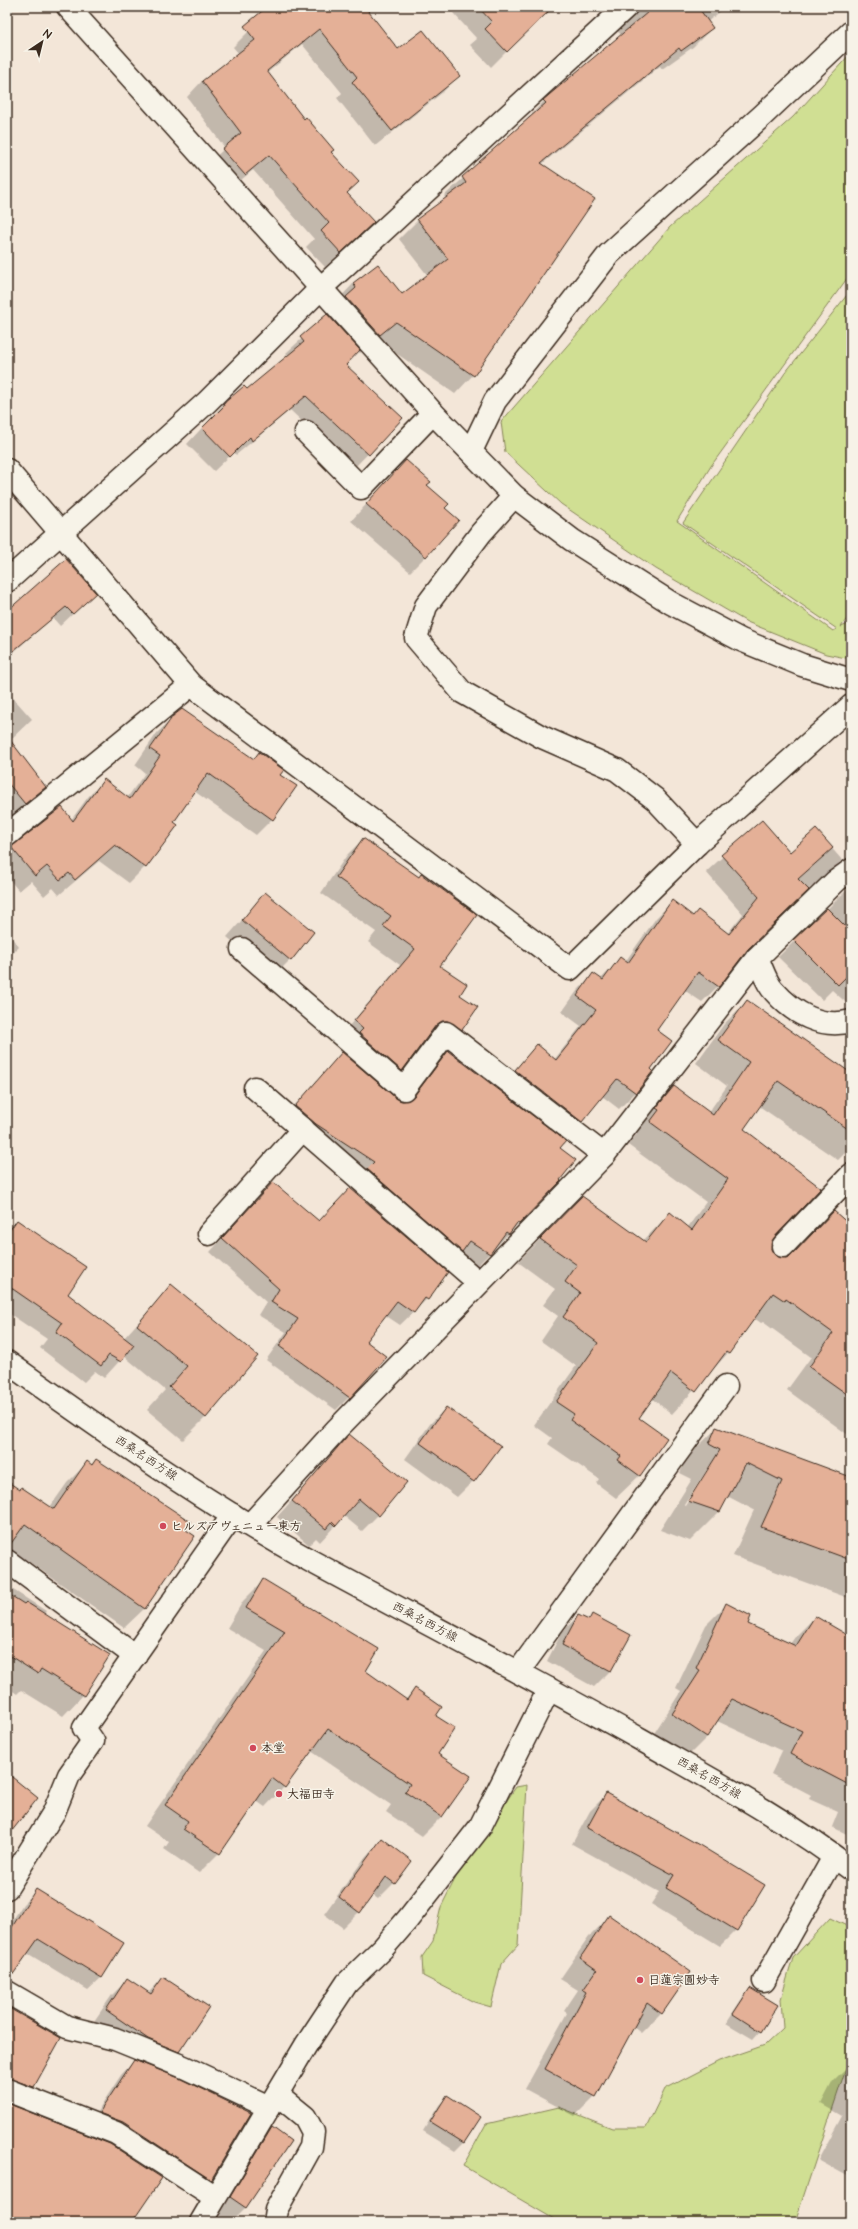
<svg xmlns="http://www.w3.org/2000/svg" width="858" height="2229" font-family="'Architects Daughter','Klee One',sans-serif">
<rect width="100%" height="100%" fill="#f3e6d8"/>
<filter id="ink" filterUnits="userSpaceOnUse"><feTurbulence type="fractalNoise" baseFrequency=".025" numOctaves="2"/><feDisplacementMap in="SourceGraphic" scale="8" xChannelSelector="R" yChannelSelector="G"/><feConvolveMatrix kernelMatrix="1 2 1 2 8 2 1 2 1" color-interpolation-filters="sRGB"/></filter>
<g filter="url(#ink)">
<g fill="#d0df93" stroke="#868458">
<path d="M851,53v220l-140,193 -34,55 156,110 4,-2 -154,-106 102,-150 66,-83v323l-10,14 10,-4v36l-25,-5 -79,-32 -91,-53 -95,-65 -56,-52 -4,-30 169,-195 123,-110z"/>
<path d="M527,1785l-9,160 -17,19 -10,43 -17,-5 -51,-26 -1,-19 11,-16 8,-34 18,-36 57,-84z"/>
<path d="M830,1918l21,10v125l-56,169h-236l-96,-56 23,-42 73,-17 53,21h34l19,-39 54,-28 46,-16 18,-17 -2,-29 12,-41z"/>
</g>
<g fill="#0003" fill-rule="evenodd">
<path d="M280,7h84l34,43 60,26 -15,16 -68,54 -38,-48 5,-5 -40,-49 -35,29 63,79 16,41 11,44 -32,30 -19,-20 8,-8 -61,-69 -24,20 -22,-25 18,-17 -38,-51 15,-16 37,-27 -6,-7 16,-16z"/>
<path d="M459,7h70l11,11 -49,49 -21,-22 7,-6 -24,-26z"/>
<path d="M597,7h129l-19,15 5,6 -19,19 -31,22 -2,-3 -118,98 -69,211 -18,19 -78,-54 -17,13 -2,-2 -13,15 57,53 -49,50 -63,-59 -54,45 -2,-3 -20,19 -27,-27 36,-39 21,-17 2,3 43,-35 -3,-3 52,-47 -3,-3 18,-19 25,-19 23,30 27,-19 -29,-37 19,-19 28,-21 -2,-3 82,-76 18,-19 78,-66 -4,-3 2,-8 -17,-10z"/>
<path d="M406,461l38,47 -18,48 -16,16 -59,-51z"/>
<path d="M95,593l-35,33 -7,-8 -43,37 -3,-4v-38z"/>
<path d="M7,691l25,28 -23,22 36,46 -38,34z"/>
<path d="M174,717l78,42 7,-6 20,22 16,12 -23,32 -16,16 -62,-44 -22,31 5,3 -32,42 -16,16 -30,-22 -40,34 -6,-7 -9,8 -13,-15 -12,10 -12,-14v-25l54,-44 10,12 17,-23 16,-16 23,17 18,-25 -10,-8 22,-32z"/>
<path d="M762,821l28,32 26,-23 26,30 -16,16 -16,12 -64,62 -28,36 -16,16 -18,-12 -28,41 -6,39 2,1 -17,22 -16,16 -17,-13 -37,41 -65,-50 37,-42 17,15 27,-34 -19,-14 15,-21 16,-16 7,5 20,-21 5,3 31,-44 16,-16 20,15 35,17 16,-20 -37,-42z"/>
<path d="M363,839l76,127 20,29 3,34 -16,16 -14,-9 -6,1 -25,33 -16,16 -46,-48 61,-73 -32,-23 8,-10 -55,-39 26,-38z"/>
<path d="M851,886v121l-19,-17 -10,10 -44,-43z"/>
<path d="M265,894l25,66 -16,16 -47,-39z"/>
<path d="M7,932l12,15 -12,12z"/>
<path d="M747,1001l104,73v73l-13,13 -79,-54 -16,23 30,108 -3,13 4,6 6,3 11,-3 60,-29v210l-64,-47 24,-33 -48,-35 -2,1 -7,-5 -26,35 -56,61 -21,-16 -13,20 28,21 -27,37 -23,22 -20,-15 3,-4 -51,-35 4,-6 -18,-13 42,-59 -35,-25 17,-25 -15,-11 12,-16 -37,-27 41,-42 84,21 27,-28 18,14 18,-25 -78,-57 9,-11 -3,-2 17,-22 23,-23 34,26 19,-27 -31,-23 28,-39z"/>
<path d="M448,1052l111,96 1,33 -85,87 -194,-146 61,-69 53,46 7,3h6l26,-35z"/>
<path d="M273,1183l46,39 127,50 -19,27 -27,26 -15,-10 -20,26 -16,56 -13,13 -70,-50 20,-28 -28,-17 8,-13 -56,-50z"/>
<path d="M17,1221l49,74 58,43 48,-53 34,132 -23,23 -36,-30 18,-20 -41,-34 -20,22 -9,-7 -11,11 -44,-34 7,-9 -40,-27v-81z"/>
<path d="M446,1408l27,73 -16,16 -52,-38 25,-35z"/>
<path d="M716,1429l135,49v121l-118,-43 21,-46 -27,-14 -8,16 -29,29 -30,-11 32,-51 -12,-6 7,-16zM710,1465h2l-26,41 -2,-1z"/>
<path d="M350,1435l28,80 -16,16 -18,-15 -24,26 -4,-4 -7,7 -32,-28z"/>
<path d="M96,1460l49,148 -21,20 -116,-81 -1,2v-66l12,8 3,-3 28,19 17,-24 20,-20 4,2z"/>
<path d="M263,1581l101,90 41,29 10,-11 20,27 7,100 -20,20 -36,-24 5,-7 -80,-54 -27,36 -19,20 -10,-7 -36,53 -20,20 -35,-24 5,-7 -24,-16 121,-175 -39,-23 16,-27z"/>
<path d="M7,1586l39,25 -2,3 65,41 -26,40 -20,21 -42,-26 -4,4 -10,-7z"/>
<path d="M726,1605l20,19 44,20 5,-7 20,-20 36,31v188l-19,-9 6,-15 -29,-13 2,-4 -40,-21 11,-23 -65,-30 -10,16 -20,20 -34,-22 28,-44 -5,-3 30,-63z"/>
<path d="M578,1616l9,5 5,-5 38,19 -20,36 -16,16 -47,-26 15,-29z"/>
<path d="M606,1795l130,135 -16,16 -69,-42 8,-12 -87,-48 18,-33z"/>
<path d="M382,1840l12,43 -16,16 -6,-4 -13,17 -16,16 -19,-14 42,-58z"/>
<path d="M37,1891l65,86 -14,13 -61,-37 -20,28v-52l16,-25z"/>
<path d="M609,1917l52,96 -20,20 -8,-6 -38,69 -20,20 -50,-27 42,-76 -3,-2 14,-21 -18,-11 29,-42z"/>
<path d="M163,1978l16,73 -16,16 -73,-40 22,-32 16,-16 20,14z"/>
<path d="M750,1989l10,42 -7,8 -27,-16 17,-26z"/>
<path d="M7,2008l26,78 -13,14 -13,-5z"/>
<path d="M134,2061l77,118 -14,14 -110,-66 34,-52z"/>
<path d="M849,2065l2,2v111l-33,-18 24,-44 -21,-12 12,-23z"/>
<path d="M447,2097l32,20 -16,26 -8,8 -32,-20 16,-26z"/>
<path d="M272,2128l-26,79 -15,15h-3l-13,-9 41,-69z"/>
</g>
<g fill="#e4b097" stroke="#3b2a1e">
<path d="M267,7h98l33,42 25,-19 37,46 -68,55 -40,-49 5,-5 -38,-48 -52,42 37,48 2,-2 28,33 -3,2 28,30 -12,11 27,29 -33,31 -20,-22 8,-8 -60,-68 -24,20 -23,-26 19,-16 -39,-52 53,-41 -11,-14z"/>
<path d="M478,7h75l-46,45 -22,-23 7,-7z"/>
<path d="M654,7h44l15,21 -32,23 -2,-3 -138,115 54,36 -121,177 -78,-54 -16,13 -34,-38 10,-9 -3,-5 25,-19 24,30 46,-35 -31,-40 49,-36 -4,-6 84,-74 -3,-3z"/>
<path d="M327,314l33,36 -14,15 57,53 -34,37 -63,-59 -54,45 -2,-4 -20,20 -28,-29 22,-22 -1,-2 21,-18 3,3 57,-47 -4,-5z"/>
<path d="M406,460l25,22 -4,3 22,19 -4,4 14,12 -33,37 -60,-53z"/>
<path d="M66,559l30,34 -23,21 -7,-7 -59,49v-45z"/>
<path d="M182,709l72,50 5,-7 25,18 -4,5 17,11 -24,34 -65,-47 -34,49 4,3 -32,43 -31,-23 -40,35 -6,-7 -9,7 -13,-14 -12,10 -24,-29 51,-40 11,14 31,-42 26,20 30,-43 -10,-7 23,-33z"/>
<path d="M7,736l39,51 -21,17 -18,-22z"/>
<path d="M762,820l28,32 26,-23 17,19 -35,31 11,11 -61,59 -29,38 -21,-15 -41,58 15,11 -21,28 2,2 -17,22 -19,-14 -35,43 -67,-52 22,-26 19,16 40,-50 -19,-14 16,-23 10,7 17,-23 8,6 44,-63 21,16 5,-6 31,24 30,-37 -38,-42z"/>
<path d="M363,838l56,39 2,-3 56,41 -37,51 27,18 -7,11 18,12 -16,23 -14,-9h-6l-6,4 -34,46 -43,-38 4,-4 -9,-8 61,-72 -32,-23 8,-10 -55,-39z"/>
<path d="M265,892l49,40 -23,29 -49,-41z"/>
<path d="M827,908l24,24v40l-13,13 -45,-45z"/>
<path d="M747,1000l104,73v58l-73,-50 -34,48 77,59 -47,50 -3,11 4,6 11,3 6,-3 42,-44 17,15v171l-42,-30 24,-34 -47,-34 -1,2 -12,-8 -44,61 -3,-2 -30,40 -25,-19 -32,45 28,20 -27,38 -22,-16 3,-4 -51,-36 4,-6 -18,-12 42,-59 -35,-26 17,-24 -15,-11 12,-17 -37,-26 42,-43 64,46 24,-30 22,18 36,-51 -78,-57 9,-12 -3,-2 18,-22 39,29 36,-53 -31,-22z"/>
<path d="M448,1051l118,90 -6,7 16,12 -16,20 1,1 -42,43 -2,-1 -8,11 -3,-2 -16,22 -20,-13 -8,11 -95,-83 7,-7 -58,-38 -21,-18 47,-54 54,46 6,3 7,-1 5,-4z"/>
<path d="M273,1182l46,39 31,-33 98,84 -20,28 -3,-2 -11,15 -17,-12 -31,40 21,16 -37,41 -71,-52 19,-27 -27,-17 8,-13 -57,-51z"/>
<path d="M17,1220l69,47 -18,27 66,51 -13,17 -12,-7 -8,11 -45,-34 6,-9 -55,-38v-51z"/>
<path d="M171,1284l87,72 -52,62 -37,-31 18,-21 -50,-41z"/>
<path d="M446,1407l55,39 -27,36 -54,-39z"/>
<path d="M716,1427l135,50v83l-90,-33 21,-46 -36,-18 -26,49 -32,-11 32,-51 -11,-6z"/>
<path d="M349,1434l58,48 -28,34 -20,-17 -23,27 -4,-4 -6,7 -34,-28z"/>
<path d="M96,1459l95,63 -5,8 9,6 -50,73 -120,-85 -18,25v-68l13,9 1,-3 33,22 33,-48 5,4z"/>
<path d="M263,1579l116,70 -13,22 41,29 8,-12 27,19 -6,9 19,12 -17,26 33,22 -29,41 -37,-25 5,-8 -82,-55 -43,59 -13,-10 -52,76 -37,-25 5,-8 -23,-16 120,-174 -39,-23z"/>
<path d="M7,1593l17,11 2,-2 84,53 -26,41 -43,-27 -3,5 -31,-20z"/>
<path d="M726,1603l25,13 -3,8 48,22 19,-30 36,21v149l-61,-32 12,-23 -70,-32 -25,38 -35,-23 28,-43 -4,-3z"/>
<path d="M592,1614l39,21 -20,36 -49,-26 16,-30 11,5z"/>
<path d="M7,1773l31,25 -31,39z"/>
<path d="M606,1793l95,53 64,39 -28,46 -71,-43 8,-13 -87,-47z"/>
<path d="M382,1838l30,23 -17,23 -9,-7 -26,36 -21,-16z"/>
<path d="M36,1889l88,54 -22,35 -64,-39 -29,41h-2v-45z"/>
<path d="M609,1915l82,57 -29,42 -15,-11 -51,94 -51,-28 41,-77 -3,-2 14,-20 -17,-12z"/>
<path d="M163,1977l46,30 -30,45 -31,-13 -42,-29 21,-32 24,16z"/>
<path d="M750,1988l28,17 -17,27 -28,-18z"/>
<path d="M7,2007l54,31 -27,49 -27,-9z"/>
<path d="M134,2060l45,18 72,35 -40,67 -88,-58 -24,-9z"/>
<path d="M447,2095l34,22 -17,26 -34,-21z"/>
<path d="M7,2103l103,41 52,34 -30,44h-125z"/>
<path d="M272,2127l19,14 -45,67 -16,-11z"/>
</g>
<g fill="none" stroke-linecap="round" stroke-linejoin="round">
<defs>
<g id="minor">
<path d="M68,7l365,406 81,83 58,44 99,63 70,37 61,25 49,15"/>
<path d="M306,432l55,56 72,-75"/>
<path d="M471,451l24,-50 114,-147 154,-139 88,-83"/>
<path d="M7,470l184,215 379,284 127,-125 154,-138"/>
<path d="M514,496l-33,37 -55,73 -10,32 46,54 80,45 75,33 38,29 42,45"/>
<path d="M7,581l200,-179 115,-115 304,-280"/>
<path d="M7,835l184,-150"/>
<path d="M242,949l162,140 42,-56 158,122"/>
<path d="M757,958c5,10 9,25 17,33 20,23 48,38 77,30"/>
<path d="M255,1088l223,194"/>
<path d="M209,1234l94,-105"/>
<path d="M783,1246l68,-71"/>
<path d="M7,1362c98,70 197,140 302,198 111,60 222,118 331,179 72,41 146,80 211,130"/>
<path d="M250,1525l87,-96 267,-274 153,-197 79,-77 15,-11"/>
<path d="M7,1561l128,95"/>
<path d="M518,1672l208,-286"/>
<path d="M7,1888l47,-76 15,-37 24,-34 -9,-13 149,-213"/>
<path d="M764,1981l70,-124"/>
<path d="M7,1992l60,35 48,12 69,28 85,40"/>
<path d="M7,2090l109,43 99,64"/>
<path d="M201,2222l105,-177 41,-62 36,-35 25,-29 72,-92 69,-138"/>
<path d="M274,2222l2,-12 35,-63 2,-15 -8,-15 -27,-22"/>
</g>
</defs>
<use href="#minor" stroke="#3b2a1e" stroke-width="25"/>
<use href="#minor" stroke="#f7f3e8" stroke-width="22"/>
</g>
</g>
<g fill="#d1495b" stroke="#f7f3e8" stroke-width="1.5">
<circle cx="163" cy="1526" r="4"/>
<circle cx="253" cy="1748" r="4"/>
<circle cx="279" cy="1794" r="4"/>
<circle cx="640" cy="1980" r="4"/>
</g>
<g text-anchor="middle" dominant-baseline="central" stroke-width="3" stroke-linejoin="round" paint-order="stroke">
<g font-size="12" fill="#3b2a1e" stroke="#f7f3e8">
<text transform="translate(146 1458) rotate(33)">西桑名西方線</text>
<text transform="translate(425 1622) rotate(28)">西桑名西方線</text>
<text transform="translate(709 1778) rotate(30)">西桑名西方線</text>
</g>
<g font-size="12" font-weight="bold" fill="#3b2a1e" stroke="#f7f3e8" text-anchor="start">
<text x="171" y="1526">ヒルズアヴェニュー東方</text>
<text x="261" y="1748">本堂</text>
<text x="287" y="1794">大福田寺</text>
<text x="648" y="1980">日蓮宗圓妙寺</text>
</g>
</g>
<rect width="858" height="2229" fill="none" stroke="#f7f3e8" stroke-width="24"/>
<rect x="12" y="12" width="834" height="2205" fill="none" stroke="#3b2a1e" stroke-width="1.5" filter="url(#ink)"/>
<g transform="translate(42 42) rotate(35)" stroke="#f7f3e8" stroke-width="3" paint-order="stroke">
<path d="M0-3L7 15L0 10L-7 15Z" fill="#3b2a1e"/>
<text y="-6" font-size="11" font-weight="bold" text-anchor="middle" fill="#3b2a1e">N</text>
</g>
</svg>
